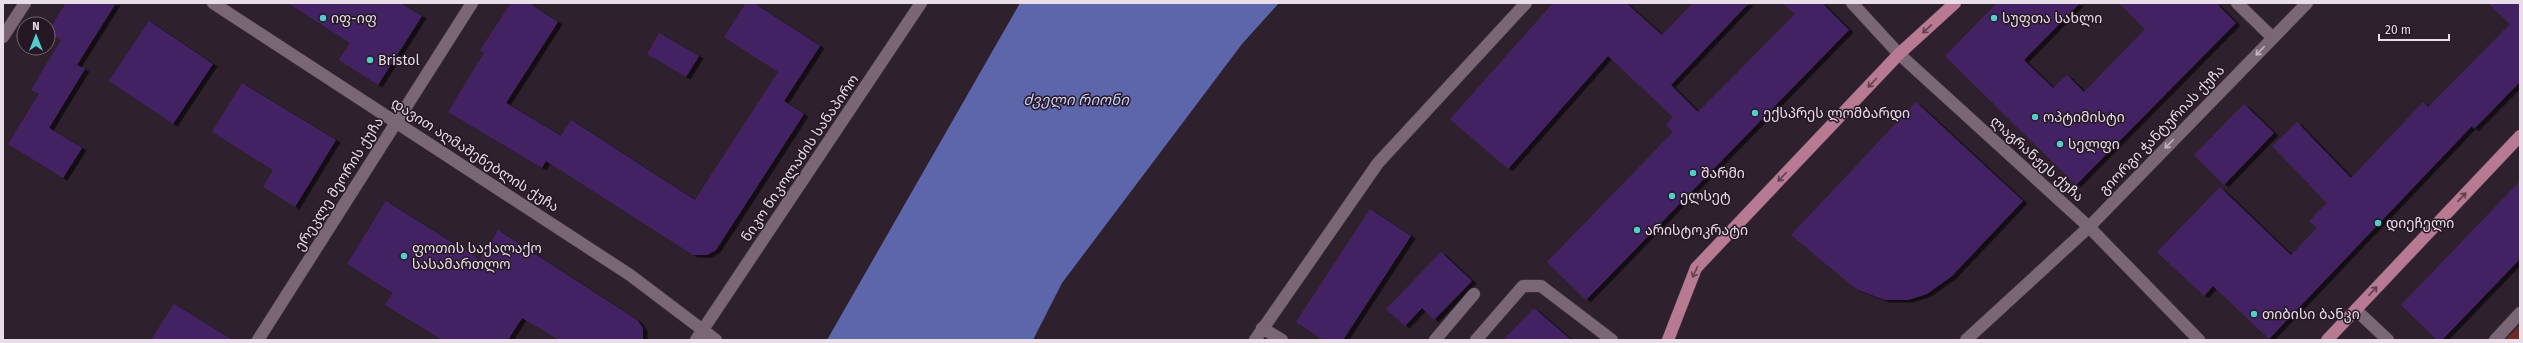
<svg xmlns="http://www.w3.org/2000/svg" width="2523" height="343" font-family="'Fira Sans','Noto Sans Georgian',sans-serif">
<defs>
<filter id="shadow"><feDropShadow dx="4.5" dy="2.5" stdDeviation="0" flood-color="#0009"/></filter>
</defs>
<rect width="100%" height="100%" fill="#2f202d"/>
<path fill="#6f2925" d="M2520,325v15h-15z"/>
<path fill="#5e66ab" d="M1020,3h259l-37,41 -180,239 -29,57h-206z"/>
<g fill="#432462" filter="url(#shadow)">
<path d="M66,3h50l-39,62 8,4 -36,59 33,20 -19,30 -55,-34 31,-50 -8,-4 30,-50 -13,-9z"/>
<path d="M288,3h112l22,13 -44,69 -39,-25 11,-17z"/>
<path d="M511,3h18l29,19 -52,81 55,33 10,-16 124,80 83,-128 -54,-35 22,-34h8l66,43 -36,55 20,13 -88,136 -9,5h-14l-147,-94 -4,7 -94,-56 36,-59 -4,-3z"/>
<path d="M1553,3h73l36,32 31,-32h56l-78,82 27,27 97,-98 -12,-11h39l27,27 -263,270 -39,-38 126,-130 -7,-7 7,-8 -65,-61 -100,113 -58,-50z"/>
<path d="M1997,3h83l-56,57 29,28 14,-13 17,17 61,-63 -26,-26h97l20,20 -160,162 -131,-129z"/>
<path d="M2488,3h32v79l-46,47 -2,-3 -203,213 -56,-53 -9,10 -47,-44 63,-65 71,68 26,-27 -8,-7 18,-18 -55,-57 25,-24 54,56 72,-76 5,5 82,-83z"/>
<path d="M149,21l64,43 -40,60 -64,-43z"/>
<path d="M659,33l40,23 -13,21 -39,-23z"/>
<path d="M242,83l94,57 -41,67 -32,-20 10,-17 -61,-38z"/>
<path d="M1916,102l107,99 -71,75 -25,18 -19,6h-23l-29,-11 -65,-54z"/>
<path d="M2244,104l30,29 -50,52 -30,-30z"/>
<path d="M2520,181v78l-78,81h-5l-36,-35z"/>
<path d="M386,201l94,59 18,-30 139,90 6,8v12h-84l-37,-22 -14,22h-66l-57,-35 8,-12 -46,-29z"/>
<path d="M1370,209l41,27 -68,104h-20l-27,-18z"/>
<path d="M1441,252l31,29 -38,39 -12,-12 -17,18 -19,-17z"/>
<path d="M174,304l59,36h-82z"/>
<path d="M1534,308l37,32h-68z"/>
</g>
<g fill="none" stroke-linecap="round" stroke-linejoin="round">
<defs>
<g id="minor">
<path d="M213,3l417,272 86,65"/>
<path d="M1852,3l47,51 190,173 110,113"/>
<path d="M2237,3l36,35"/>
<path d="M3,37l22,-34"/>
<path d="M2356,310l32,30"/>
<path d="M1262,328l20,12"/>
<path d="M258,340l214,-337"/>
<path d="M696,340l225,-337"/>
<path d="M1255,340l123,-177 148,-160"/>
<path d="M1435,340l39,-46"/>
<path d="M1476,340l47,-54h18l71,54"/>
<path d="M1966,340l123,-113 218,-224"/>
<path d="M2495,340l25,-27"/>
</g>
<g id="major">
<path d="M1668,340l28,-72 203,-214 56,-51"/>
<path d="M2327,340l193,-204"/>
</g>
</defs>
<use href="#minor" stroke="#493c47" stroke-width="13"/>
<use href="#major" stroke="#493c47" stroke-width="13"/>
<use href="#minor" stroke="#796776" stroke-width="12"/>
<use href="#major" stroke="#b87a92" stroke-width="12"/>
</g>
<defs><path id="oneway-shaft" d="M-6 0H5M1.5-3L5.5 0L1.5 3" fill="none" stroke-width="1.6" stroke-linecap="round" stroke-linejoin="round"/></defs>
<g stroke="#603f4f">
<use href="#oneway-shaft" transform="translate(1927 29) rotate(137)"/>
<use href="#oneway-shaft" transform="translate(1872 83) rotate(134)"/>
<use href="#oneway-shaft" transform="translate(1782 177) rotate(134)"/>
<use href="#oneway-shaft" transform="translate(2462 197) rotate(-47)"/>
<use href="#oneway-shaft" transform="translate(1695 272) rotate(115)"/>
<use href="#oneway-shaft" transform="translate(2373 291) rotate(-47)"/>
</g>
<g stroke="#c2b4bf">
<use href="#oneway-shaft" transform="translate(2260 51) rotate(134)"/>
<use href="#oneway-shaft" transform="translate(2169 144) rotate(134)"/>
</g>
<g fill="#52cdcc" stroke="#251723" stroke-width="1.5">
<circle cx="323" cy="18" r="4"/>
<circle cx="1994" cy="18" r="4"/>
<circle cx="370" cy="60" r="4"/>
<circle cx="1755" cy="113" r="4"/>
<circle cx="2035" cy="117" r="4"/>
<circle cx="2060" cy="144" r="4"/>
<circle cx="1693" cy="173" r="4"/>
<circle cx="1672" cy="196" r="4"/>
<circle cx="2378" cy="223" r="4"/>
<circle cx="1637" cy="230" r="4"/>
<circle cx="404" cy="256" r="4"/>
<circle cx="2254" cy="314" r="4"/>
</g>
<g text-anchor="middle" dominant-baseline="central" stroke-width="3" stroke-linejoin="round" paint-order="stroke">
<g font-size="14" fill="#e9dee7" stroke="#251723" text-anchor="start">
<text x="331" y="18">იფ-იფ</text>
<text x="2002" y="18">სუფთა სახლი</text>
<text x="378" y="60">Bristol</text>
<text x="1763" y="113">ექსპრეს ლომბარდი</text>
<text x="2043" y="117">ოპტიმისტი</text>
<text x="2068" y="144">სელფი</text>
<text x="1701" y="173">შარმი</text>
<text x="1680" y="196">ელსეტ</text>
<text x="2386" y="223">დიეჩელი</text>
<text x="1645" y="230">არისტოკრატი</text>
<text x="412" y="248">ფოთის საქალაქო<tspan x="412" dy="16">სასამართლო</tspan></text>
<text x="2262" y="314">თიბისი ბანკი</text>
</g>
<g font-size="14" fill="#e9dee7" stroke="#251723">
<text transform="translate(2162 130) rotate(-46)">გიორგი ჭანტურიას ქუჩა</text>
<text transform="translate(475 155) rotate(33)">დავით აღმაშენებლის ქუჩა</text>
<text transform="translate(800 158) rotate(-56)">ნიკო ნიკოლაძის სანაპირო</text>
<text transform="translate(2037 159) rotate(42)">ლაგრანჟეს ქუჩა</text>
<text transform="translate(339 184) rotate(-58)">ერეკლე მეორის ქუჩა</text>
</g>
<g font-size="15" font-style="italic" fill="#c8d0f7" stroke="#251723">
<text x="1076" y="100">ძველი რიონი</text>
</g>
</g>
<rect width="2523" height="343" fill="none" stroke="#e9dee7" stroke-width="8"/>
<g transform="translate(36 36)"><circle r="19" fill="#251723" stroke="#736771"/>
<path d="M0-3L7 15L0 10L-7 15Z" fill="#52cdcc"/>
<text y="-6" font-size="11" font-weight="bold" text-anchor="middle" fill="#e9dee7">N</text>
</g>
<path d="M2379 34v6h70v-6" fill="none" stroke="#e9dee7" stroke-width="2"/>
<text x="2385" y="34" font-size="12" fill="#e9dee7" stroke="#251723" stroke-width="3" paint-order="stroke">20 m</text>
</svg>
